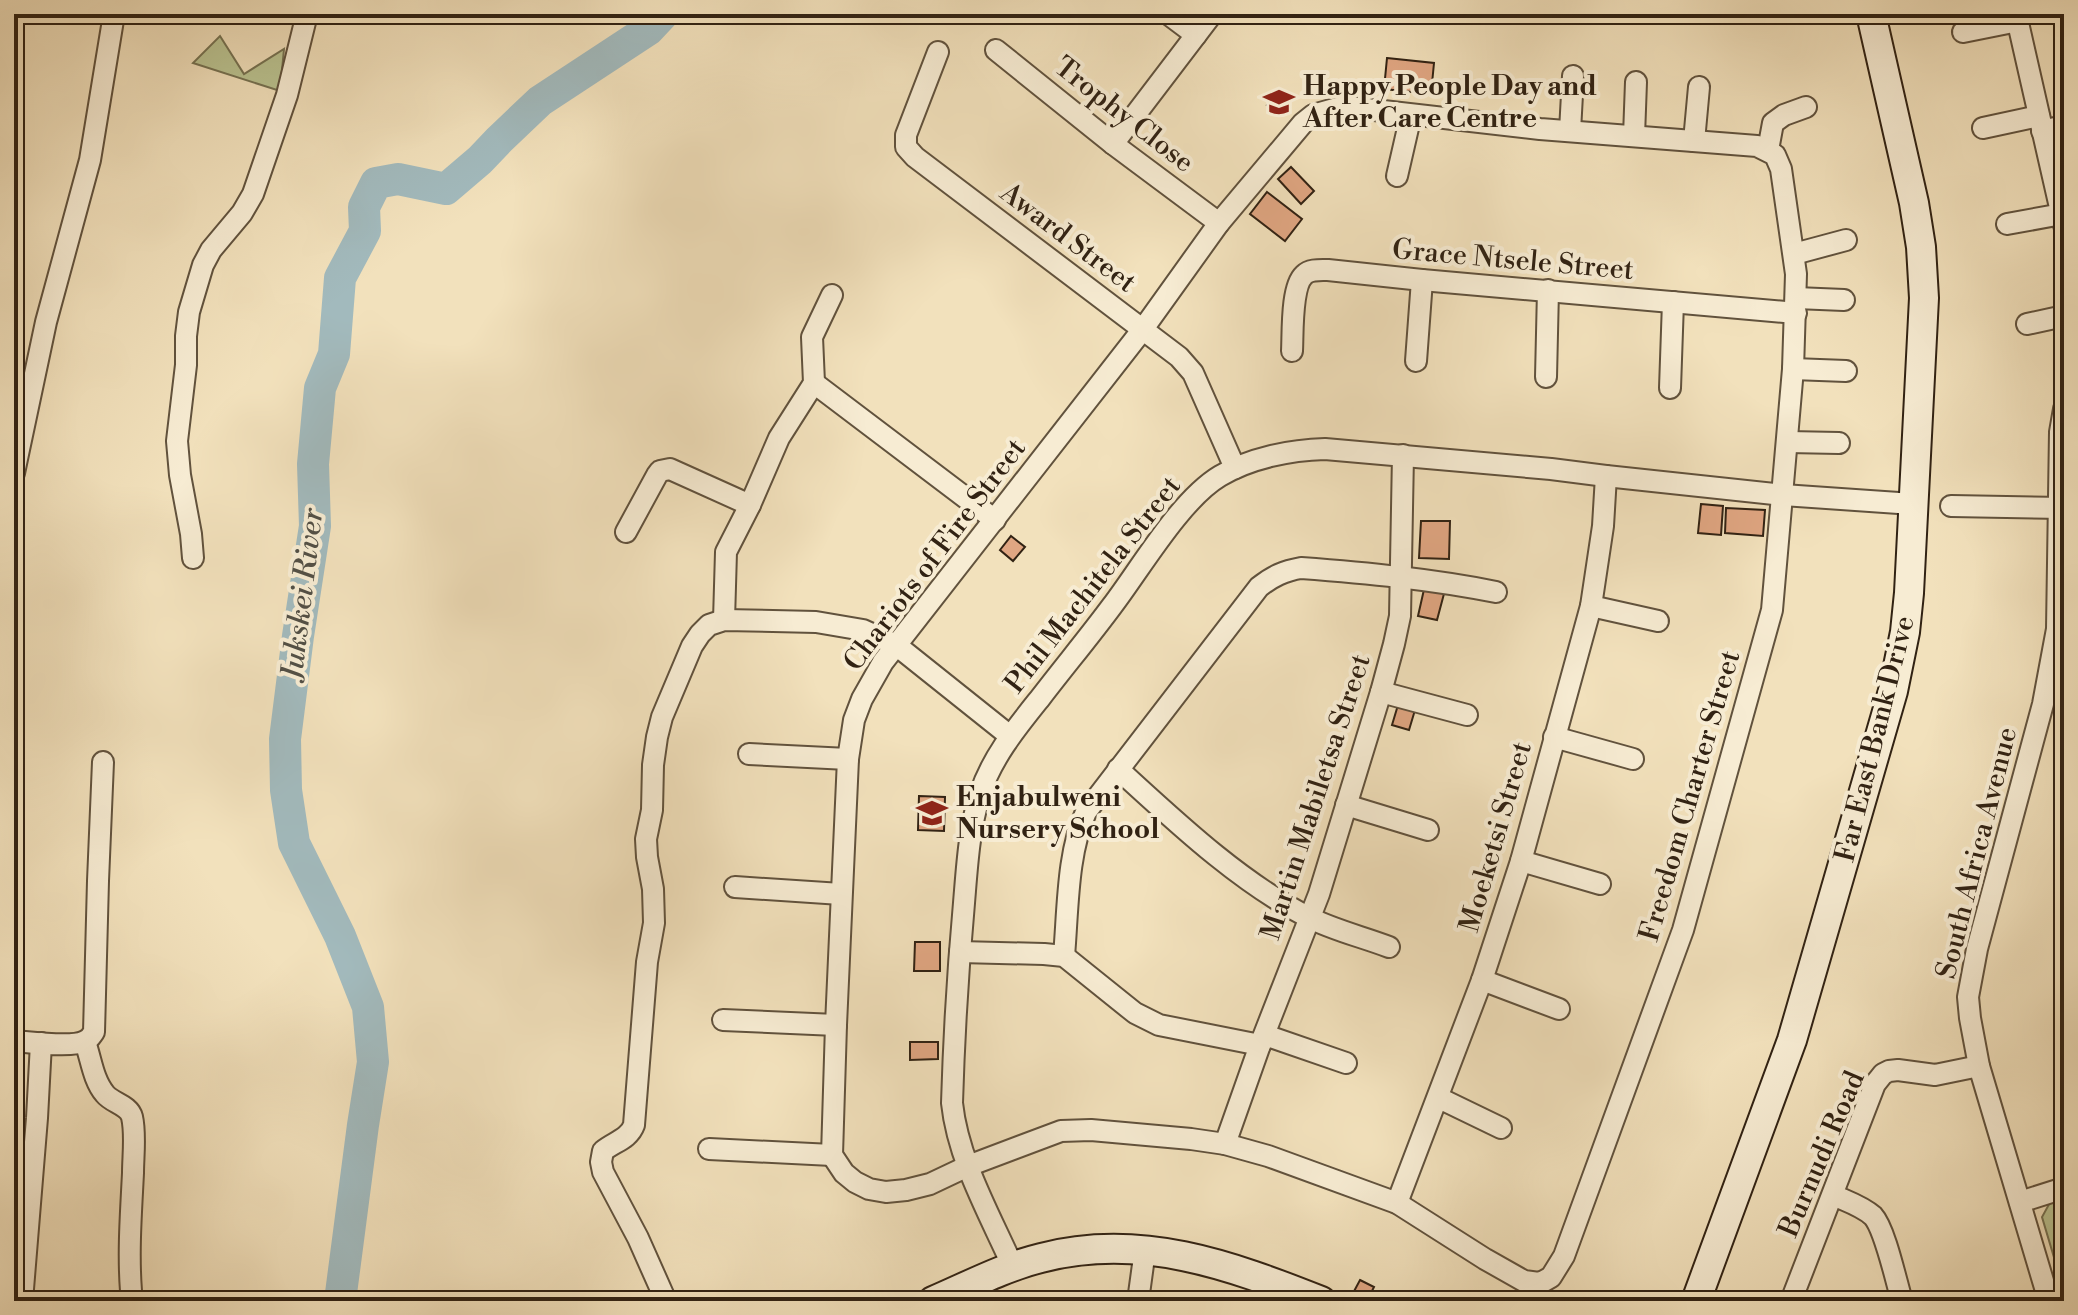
<svg xmlns="http://www.w3.org/2000/svg" width="2078" height="1315" font-family="'Libre Bodoni',serif">
<rect width="100%" height="100%" fill="#f2e1bc"/>
<filter id="stains"><feTurbulence type="fractalNoise" baseFrequency=".0025" numOctaves="4"/><feColorMatrix values="0 0 0 0 .2 0 0 0 0 .09 0 0 0 0 .02 0 0 0 .5 -.17"/></filter>
<radialGradient id="worn" r=".72"><stop offset=".6" stop-color="#630" stop-opacity="0"/><stop offset="1" stop-color="#630" stop-opacity=".3"/></radialGradient>
<g fill="#bac391" stroke="#767252" stroke-width="2">
<path d="M220,36l24,38 40,-25 -4,42 -87,-28z"/>
<path d="M2064,1194v97l-22,-74 11,-20z"/>
</g>
<g fill="none" stroke-linecap="round" stroke-linejoin="round">
<path stroke="#a2babd" stroke-width="32" d="M340,1301l23,-176 10,-63 -5,-55 -28,-71 -46,-93 -8,-53 -1,-51 13,-103 17,-110 -2,-62 7,-76 14,-34 6,-76 25,-47 -1,-24 12,-24 22,-4 48,10 34,-29 19,-20 41,-39 108,-71 15,-16"/>
</g>
<g fill="#e0a682" stroke="#312213" stroke-width="2">
<path d="M1387,58l47,5 -3,31 -47,-5z"/>
<path d="M1279,90l12,9 -12,15 -12,-9z"/>
<path d="M1291,167l23,24 -13,13 -23,-25z"/>
<path d="M1267,192l35,27 -17,22 -35,-27z"/>
<path d="M1701,504l22,2 -2,29 -23,-2z"/>
<path d="M1726,508l39,2 -2,26 -38,-3z"/>
<path d="M1421,521h29l-1,38 -30,-1z"/>
<path d="M1011,536l14,11 -12,14 -13,-11z"/>
<path d="M1425,585l20,5 -8,30 -19,-4z"/>
<path d="M1398,705l17,5 -6,20 -17,-5z"/>
<path d="M919,796l26,1 -1,34 -26,-1z"/>
<path d="M915,942h25v29h-26z"/>
<path d="M910,1042h28v17l-28,1z"/>
<path d="M1360,1280l14,7 -7,14 -15,-6z"/>
</g>
<g fill="none" stroke-linecap="round" stroke-linejoin="round">
<defs>
<g id="street">
<path d="M1168,14l28,21"/>
<path d="M2016,14l48,211"/>
<path d="M1963,32l55,-11"/>
<path d="M996,50l117,94 106,79"/>
<path d="M938,52l-32,83v12l9,10 264,200 14,16 42,95"/>
<path d="M1338,108h19l183,21 217,17 18,9 6,14 15,105 -3,95 -21,241 -89,320 -119,326 -13,21 -7,4 -5,2 -15,-2 -39,-22 -88,-56 -129,-47 -43,-12 -34,-5 -100,-9 -30,1 -93,35 -38,18 -24,6 -20,2 -17,-3 -14,-7 -11,-9 -12,-18 4,-130 12,-266 6,-39 8,-21 21,-37 260,-333 76,-106 84,-100 10,-8z"/>
<path d="M1983,128l56,-12"/>
<path d="M1570,131l3,-55"/>
<path d="M2042,131l22,-5"/>
<path d="M1634,136l2,-54"/>
<path d="M1694,141l5,-54"/>
<path d="M1113,144l99,-130"/>
<path d="M1768,150l5,-27 11,-8 22,-8"/>
<path d="M1397,176l14,-61"/>
<path d="M2007,224l55,-10"/>
<path d="M1794,254l52,-14"/>
<path d="M1796,298l48,2"/>
<path d="M2027,324l37,-8"/>
<path d="M1292,351c1,-18 -1,-64 12,-76 6,-6 16,-5 24,-5l94,10 374,33"/>
<path d="M1416,361l6,-81"/>
<path d="M1793,369l53,2"/>
<path d="M1546,377l2,-87"/>
<path d="M814,383l181,137"/>
<path d="M1670,388l3,-86"/>
<path d="M1788,442l51,1"/>
<path d="M14,473l32,-151 44,-162 24,-146"/>
<path d="M1951,506l113,2"/>
<path d="M626,532l31,-57 3,-4 10,-2 80,36"/>
<path d="M193,558l-2,-24 -11,-59 -3,-34 9,-76v-29l3,-24 14,-47 8,-15 31,-37 11,-19 34,-99 20,-81"/>
<path d="M1591,606l67,15"/>
<path d="M724,620l2,-68 24,-47 29,-67 35,-55 -2,-46 20,-42"/>
<path d="M1381,692l86,23"/>
<path d="M1554,737l79,22"/>
<path d="M749,754l99,5"/>
<path d="M1118,769c57,52 121,113 190,148 25,13 55,20 81,30"/>
<path d="M1346,805l82,25"/>
<path d="M1521,861l79,23"/>
<path d="M735,887l106,7"/>
<path d="M960,952l84,2 20,2 71,57 24,12 101,20"/>
<path d="M1064,956c4,-45 3,-104 22,-144l173,-225c14,-11 25,-16 42,-19 66,5 130,11 195,24"/>
<path d="M1482,980l77,29"/>
<path d="M723,1020l113,5"/>
<path d="M1265,1035l81,28"/>
<path d="M14,1041c15,1 58,7 71,0 5,-2 6,-5 9,-9l4,-151 5,-119"/>
<path d="M85,1042c6,16 8,38 20,52 7,9 24,11 27,23 4,17 1,39 1,56 -2,40 -5,79 -2,118"/>
<path d="M1439,1098l62,30"/>
<path d="M1225,1144l35,-99 59,-151 62,-202 13,-48 6,-28 3,-161"/>
<path d="M709,1149l123,6"/>
<path d="M1833,1195c13,6 29,11 40,21 12,13 23,65 29,85"/>
<path d="M2020,1202l44,-14"/>
<path d="M1397,1203l85,-223 39,-119 70,-255 12,-80 3,-50"/>
<path d="M1013,1267c-23,-52 -55,-107 -61,-164 2,-67 6,-134 12,-200 3,-36 5,-74 16,-109 12,-37 37,-67 61,-97 23,-30 48,-60 71,-91 29,-38 68,-106 108,-130 30,-18 70,-26 105,-27l226,20 55,7 177,19 130,9"/>
<path d="M22,1301l15,-183 4,-75"/>
<path d="M666,1301l-28,-63 -35,-66 -2,-10 2,-11c11,-9 26,-12 31,-26l13,-163 7,-39 -1,-34 -6,-32 -1,-18 6,-29 1,-45 4,-28 5,-20 30,-71 8,-12 9,-9 15,-5 92,2 47,8 33,15 114,91"/>
<path d="M1138,1301l7,-51"/>
<path d="M1791,1301l84,-217 8,-10 6,-3 9,-1 37,5 44,-9"/>
<path d="M2049,1301l-70,-235 -9,-48 -2,-21 9,-48 66,-245 14,-75 3,-197 4,-23"/>
</g>
<g id="secondary">
<path d="M933,1301c35,-15 71,-34 108,-43 99,-26 189,7 280,43"/>
<path d="M1696,1301l96,-261 101,-349 12,-59 4,-39 15,-295 -3,-51 -7,-44 -43,-189"/>
</g>
</defs>
<use href="#street" stroke="#61523d" stroke-width="24"/>
<use href="#secondary" stroke="#312213" stroke-width="32"/>
<use href="#street" stroke="#f7ecd3" stroke-width="20"/>
<use href="#secondary" stroke="#f7ecd3" stroke-width="28"/>
</g>
<defs>
<symbol id="school-bare" viewBox="-9 -9 18 18"><path d="M0-5L7-2L0 1L-7-2ZM-4 1L0 2.5L4 1V4Q0 6-4 4Z" fill="#8f2418" stroke="#f7ecd3" stroke-width="2.5" paint-order="stroke"/></symbol>
</defs>
<g fill-rule="evenodd">
<use href="#school-bare" x="1257" y="80" width="44" height="44"/>
<use href="#school-bare" x="910" y="791" width="44" height="44"/>
</g>
<g text-anchor="middle" dominant-baseline="central" stroke-width="8" stroke-linejoin="round" paint-order="stroke">
<g font-size="28" font-weight="bold" fill="#312213" stroke="#f7ecd3" text-anchor="start">
<text x="1303" y="86">Happy People Day and<tspan x="1303" dy="32">After Care Centre</tspan></text>
<text x="956" y="797">Enjabulweni<tspan x="956" dy="32">Nursery School</tspan></text>
</g>
<g font-size="28" fill="#312213" stroke="#f7ecd3">
<text transform="translate(1124 115) rotate(38)">Trophy Close</text>
<text transform="translate(1068 238) rotate(37)">Award Street</text>
<text transform="translate(1513 260) rotate(5)">Grace Ntsele Street</text>
<text transform="translate(935 555) rotate(-53)">Chariots of Fire Street</text>
<text transform="translate(1093 585) rotate(-52)">Phil Machitela Street</text>
<text transform="translate(1875 739) rotate(-76)">Far East Bank Drive</text>
<text transform="translate(1690 796) rotate(-74)">Freedom Charter Street</text>
<text transform="translate(1316 797) rotate(-72)">Martin Mabiletsa Street</text>
<text transform="translate(1496 837) rotate(-74)">Moeketsi Street</text>
<text transform="translate(1977 853) rotate(-76)">South Africa Avenue</text>
<text transform="translate(1822 1154) rotate(-67)">Burnudi Road</text>
</g>
<g font-size="30" font-style="italic" fill="#535046" stroke="#f7ecd3">
<text transform="translate(303 594) rotate(-83)">Jukskei River</text>
</g>
</g>
<rect width="2078" height="1315" fill="none" stroke="#f2e1bc" stroke-width="48"/>
<rect x="16" y="16" width="2046" height="1283" fill="none" stroke="#312213" stroke-width="4"/>
<rect x="24" y="24" width="2030" height="1267" fill="none" stroke="#312213" stroke-width="2"/>
<rect width="100%" height="100%" filter="url(#stains)"/>
<rect width="100%" height="100%" fill="url(#worn)"/>
</svg>
